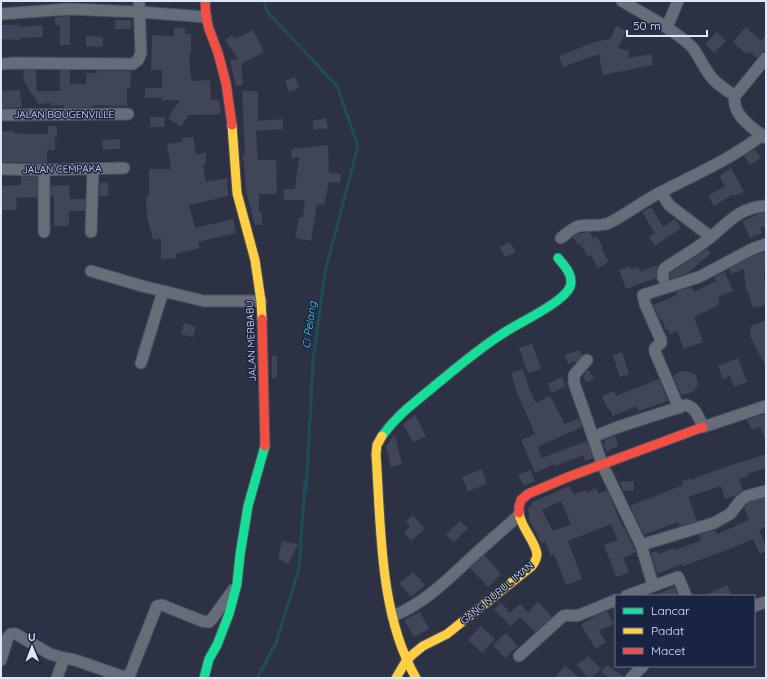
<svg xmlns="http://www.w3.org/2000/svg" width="767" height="679" font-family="Quicksand,sans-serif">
<rect width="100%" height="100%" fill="#2c3244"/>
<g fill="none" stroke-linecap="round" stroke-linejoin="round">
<path stroke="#1c4e56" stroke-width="3" d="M257,678l19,-35 23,-74 6,-88 1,12 7,-132 12,-89 33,-126 -21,-60 -63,-67 -7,-7 -3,-11"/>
</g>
<g fill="#404658" fill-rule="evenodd">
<path d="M70,16v29h-10v-20h-5v-8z"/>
<rect x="115" y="20" width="16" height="9"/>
<path d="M2,25h18v2l22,-2 1,12 -23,1v2l-18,-1z"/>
<path d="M616,26l10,5 -8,17 11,3 -1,7 23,-4 2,11 -50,10 -4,-21 -36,13 -4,-11 36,-14 15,-3z"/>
<path d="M746,27l15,14 5,-7v15l-9,9 -8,-7 -3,3 -13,-12z"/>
<path d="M174,28h11v6h6v20h-2l2,25h1v2l18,-1 1,20h8l2,14 -32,1 -8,12 -13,-9 12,-18h-18v-3l-17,1v-10h17v-18h-11l1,-35 22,1z"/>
<path d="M253,30l11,22 -23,12v-1l2,22 -7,1 -6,-26 8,-1 -13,-19 7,-5 2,4z"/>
<path d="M717,32l9,9 -12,12 -9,-9z"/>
<path d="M86,36l17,1v10l-17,-1z"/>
<path d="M23,70h13l1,21h23v-21h10v14h16v-11h11v-2h34l-1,18 -3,-1v18l-34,-1v2l-29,1v-3l-13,1v-3l-13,1 -14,-23z"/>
<path d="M295,77l4,11 -10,4 -4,-11z"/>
<path d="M20,90l2,17 -21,1 1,-17z"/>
<path d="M242,91h16v30l25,-2v10l-27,2 2,29h18l1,34h-18v18h3v13h-7l-9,-34 -3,-37h2z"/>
<path d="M150,117h15l-1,10h-14z"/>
<path d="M326,118l2,10 -14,2 -2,-9z"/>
<path d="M48,126h9v11h-2v13h-8v13l-46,-1v-30l12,-1v2l9,1h26z"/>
<path d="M193,137l3,18 10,-3v13h-3l3,17 21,-4 1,18 -39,9 6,23 38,-9 3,14 -38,9 2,6 -24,6v4l-15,1v-21l-8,2 -6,-24 -1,-19 3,-1v-27h22l-4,-25 16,-2 -1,-4z"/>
<path d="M120,139v10l-17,1 -1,-10z"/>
<path d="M328,145l1,28 12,1 -1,9 -11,-1 -5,23 -7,-1 -6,37 -16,-3 4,-21h4l2,-17h-21v-11h11l4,-32 -7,1 -1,-9z"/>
<path d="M755,149l6,9 -11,7 -6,-9z"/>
<path d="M731,168l13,24 -10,4 -1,-2 -19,12 -6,-10 17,-10 -6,-10z"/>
<path d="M21,176l16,1v20l-21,1 1,12h-15v-24l19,-1z"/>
<path d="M100,183h8v13h-9z"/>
<path d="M69,185l1,14h15v12h-16v15h-15v-30h-3v-10z"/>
<path d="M651,207l12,20 12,-8 6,9 -26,18 -6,-9 6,-4 -13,-21z"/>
<path d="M766,213v15l-6,-1 2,6 -12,5 -8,-17 17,-7z"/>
<path d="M590,232l3,6 3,-2 7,11 -2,1 8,14 -11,6 -7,-13 -3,1 -8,-12 -2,1 -5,-8 8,-4z"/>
<path d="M510,242l6,10 -11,5 -5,-10z"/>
<path d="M707,249l4,4 -22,19 -18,7 -1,-6z"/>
<path d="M765,252l1,18h-2l2,35 -13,3 -5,-17h-2l-2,-22 -13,5 -2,-5 26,-14z"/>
<path d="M657,265l-1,13 -30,11 -7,-19 11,-4 1,4 7,-3 2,5z"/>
<path d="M725,272l8,19 -15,6 2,4 -2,1 1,3 -25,12 9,25 -19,7 -7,-18 -7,3 -2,-5 -2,1 -4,-11 -2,1 -7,-15 24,-10 -1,-3 4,-2 12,-3 2,5 22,-11 -2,-4z"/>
<path d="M766,320v47l-15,-29 -1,-11z"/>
<path d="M184,323l12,4 -3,10 -12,-3z"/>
<path d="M532,344l9,25 -13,4 -9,-25z"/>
<path d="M580,350l2,6 -6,6 -1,-1 -7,3 -3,-9z"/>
<path d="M622,352l7,22 -9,3 -7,-22z"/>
<rect x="272" y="356" width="5" height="22"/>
<path d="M738,358l9,24 -13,5 -4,-11 -7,3 -5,-13z"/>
<path d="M523,369l7,23h1l5,11 14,-7 15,28 14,-6 3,9 -45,20 5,11 45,-17 6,17 -8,3 -2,-6 -28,11 -1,-2 -19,9 -14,-33 14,-6 -18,-41 -6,-20z"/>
<path d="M589,370l5,9 -8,4 -3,-7 4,-5z"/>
<path d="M682,371l8,1 6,3 2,9 -4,7 -11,4 -2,-1 -8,-18z"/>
<path d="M562,377l4,9 -14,7 -4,-9z"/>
<path d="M659,379l9,22 -29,10 -3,-5 -23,10 -4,-7h-1l-6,-13 12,-5 2,5z"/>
<path d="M766,413v29l-6,-15 -8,3 -5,-10z"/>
<path d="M415,415l11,21 -13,6 -10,-18z"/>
<path d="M393,436h2l7,28 -11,3 -5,-20z"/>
<path d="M615,436l3,10 -11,5 -3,-5 1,-6z"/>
<path d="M766,454v14l-19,6 1,2 -9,3 4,11 -8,6 -10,3 -4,-13 -33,11 9,24 -17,5 -2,-4 -34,13 -14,-29 53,-21 -1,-4 8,-3v2l52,-19 1,1z"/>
<path d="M482,469l5,15 -19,7 -6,-14z"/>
<path d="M530,470l5,11 -11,5 -6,-11z"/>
<path d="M634,481v9l-11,1 -3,-9z"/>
<path d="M569,486l5,9 11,-5 1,3 10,-5 3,6 8,-4 17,40 -1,-5 13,27 -13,6 6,15 -13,4 -12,-32 14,-5 -7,-16 -43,17 14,38 -16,6 -12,-31 -3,2 -6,-15 -3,3 -13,-25 -1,-10 5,-7zM561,501l10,23 -18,7 -11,-21z"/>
<path d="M766,498v28l-7,4 7,16v5l-6,3 -7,-15 -31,13 -39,14 -1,-2 -25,10 -6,-21 6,-2 2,3 14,-6 1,2 27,-9 -2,-6 16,-5 2,4 19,-8v-1l13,-5 -5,-12 2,-3 4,-3z"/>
<path d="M413,515l12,14 -14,12 -7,-8 6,-7 -4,-5z"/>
<path d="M460,521l8,7 -14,14 -8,-7z"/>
<path d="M282,541l16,3 -10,20 -10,-5z"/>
<path d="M484,555l17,19 -13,13 -18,-19z"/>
<path d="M413,572l12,13 -14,12 -12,-14z"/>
<path d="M727,585l5,11h-29z"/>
<path d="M675,587l3,9h-25z"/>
<path d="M538,602l14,15 -17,15 -15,-15 -9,9 -17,-17 7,-6 9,10 10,-9 8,8z"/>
<path d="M607,611l7,13 -15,7 7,11 -10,7 -15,-24 16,-10z"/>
<path d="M420,612l9,17 -15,8 -10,-17z"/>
<path d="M481,626l14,13 -13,14 -14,-13z"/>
<path d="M506,633l12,13 -13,12 -12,-13z"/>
<path d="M588,656l13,13 -10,9h-3l-11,-13z"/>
<path d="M607,665l17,12v1h-15l-8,-6z"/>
<path d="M565,666l15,12h-26z"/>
</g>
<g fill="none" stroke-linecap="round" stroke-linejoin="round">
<defs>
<g id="street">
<path d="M622,1c23,14 48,26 68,44 8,8 11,18 17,26 6,11 18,18 28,25"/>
<path d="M1,14l68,-5 70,3 67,5"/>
<path d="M667,27l11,-26"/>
<path d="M766,58l-31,38c-4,18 17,32 31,42"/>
<path d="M1,64l14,-1 118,1 5,-4 3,-7 -2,-52"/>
<path d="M1,115l127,-1"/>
<path d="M1,169l43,1 80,-2"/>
<path d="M44,170v62"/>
<path d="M661,192l8,13 42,32"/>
<path d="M91,232l2,-63"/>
<path d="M561,238c5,-4 11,-10 18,-12 10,-2 20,1 30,-3 18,-9 34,-22 52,-31 35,-18 70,-33 101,-57"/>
<path d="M91,271l51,15 62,15h57"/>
<path d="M663,278v-7l2,-3c15,-10 31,-19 46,-31 18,-15 29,-30 55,-31"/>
<path d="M587,360l-13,15v8l19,54"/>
<path d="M141,363l22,-72"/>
<path d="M679,408l-24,-56v-4l6,-5v-3l-16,-36 -2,-9 56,-18 53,-28 14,-5"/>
<path d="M641,545l73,-22 16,-9 11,-14 6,-4 19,-5"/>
<path d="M653,585l-12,-40 -39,-81 -9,-27 25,-10 68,-22c10,2 13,14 17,22l63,-21"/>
<path d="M626,596l52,-19 8,19"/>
<path d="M754,606l12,-4"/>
<path d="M393,616c33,-14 53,-35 79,-59 15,-14 31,-27 46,-41"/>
<path d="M519,656l44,-40c6,-2 10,1 16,-1l37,-15"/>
<path d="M1,660l7,-23 3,-3h5l34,20 14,4 11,2 46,16h5l4,-2 27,-68 5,-1 40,16 7,1 3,-3 21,-29"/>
<path d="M57,678l7,-20"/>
<path d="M631,678l12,-12"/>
</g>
<g id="fast">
<path d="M382,436c14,-20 31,-32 50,-48 23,-19 45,-38 70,-54 16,-11 61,-31 68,-47 4,-11 -5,-21 -12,-29"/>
<path d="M204,678l5,-19 8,-14 12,-31 8,-30 3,-29 8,-49 17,-60"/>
</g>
<g id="slow">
<path d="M232,125l5,68 18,67 6,41 1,18"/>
<path d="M382,436l-5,9 -1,9c5,72 3,160 40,224"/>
<path d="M396,678l10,-17 6,-6 11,-9 24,-12 85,-68c3,-4 5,-7 5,-12 -2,-14 -16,-26 -18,-41"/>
</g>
<g id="jam">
<path d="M205,1l1,16 3,12 9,24 8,30 6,42"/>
<path d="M262,319l3,127"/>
<path d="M519,513v-6l2,-7 7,-6 40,-17 135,-50"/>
</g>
</defs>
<use href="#street" stroke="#4b5060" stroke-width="13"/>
<use href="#fast" stroke="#4b5060" stroke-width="11"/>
<use href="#slow" stroke="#4b5060" stroke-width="11"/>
<use href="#jam" stroke="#4b5060" stroke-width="11"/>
<use href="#street" stroke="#676c79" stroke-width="11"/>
<use href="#fast" stroke="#16e098" stroke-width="9"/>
<use href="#slow" stroke="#ffcf43" stroke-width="9"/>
<use href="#jam" stroke="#f24e42" stroke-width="9"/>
</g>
<g text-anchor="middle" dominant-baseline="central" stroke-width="3" stroke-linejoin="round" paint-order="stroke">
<g font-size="10" fill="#dde6fa" stroke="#192443">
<text x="64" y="114">JALAN BOUGENVILLE</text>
<text transform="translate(62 169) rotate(-1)">JALAN CEMPAKA</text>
<text transform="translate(251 341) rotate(-92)">JALAN MERBABU</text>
<text transform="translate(497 593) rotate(-40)">GANG NURUL IMAN</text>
</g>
<g font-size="11" font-style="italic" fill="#44dcee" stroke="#192443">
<text transform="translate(309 325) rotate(-82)">Ci Pelang</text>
</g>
</g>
<rect width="767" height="679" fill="none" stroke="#dde6fa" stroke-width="4"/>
<rect x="615" y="595" width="140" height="72" fill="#192443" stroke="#67728c"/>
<rect x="623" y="608" width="20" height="6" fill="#16e098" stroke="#67728c"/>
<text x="651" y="615" font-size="12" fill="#dde6fa">Lancar</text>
<rect x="623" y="628" width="20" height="6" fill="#ffcf43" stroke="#67728c"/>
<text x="651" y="635" font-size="12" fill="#dde6fa">Padat</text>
<rect x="623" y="648" width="20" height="6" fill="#f24e42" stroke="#67728c"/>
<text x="651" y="655" font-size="12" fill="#dde6fa">Macet</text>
<g transform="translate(32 647) rotate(359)" stroke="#192443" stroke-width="3" paint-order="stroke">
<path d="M0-3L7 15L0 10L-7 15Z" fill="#dde6fa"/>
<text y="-6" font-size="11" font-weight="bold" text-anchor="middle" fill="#dde6fa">U</text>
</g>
<path d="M627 30v6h80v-6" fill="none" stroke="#dde6fa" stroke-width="2"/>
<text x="633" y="30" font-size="12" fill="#dde6fa" stroke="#192443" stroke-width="3" paint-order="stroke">50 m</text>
</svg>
